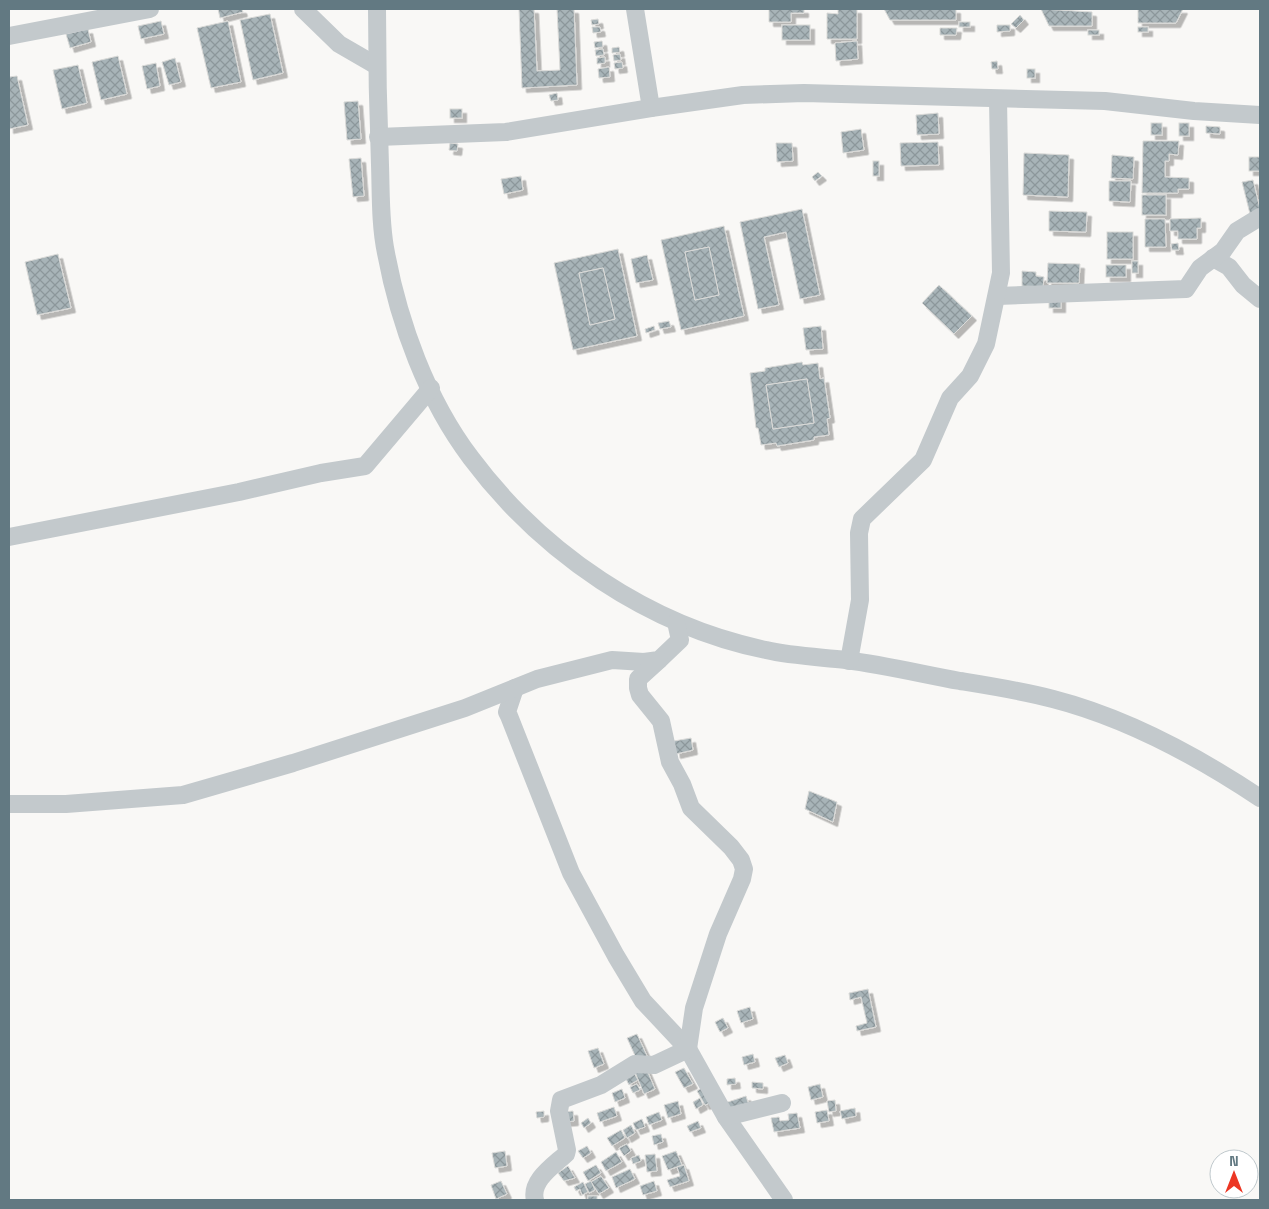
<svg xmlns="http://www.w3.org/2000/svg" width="1269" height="1209" font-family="'Space Grotesk',sans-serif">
<defs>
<pattern id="building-cross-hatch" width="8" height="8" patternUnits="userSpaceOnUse" patternTransform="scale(1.25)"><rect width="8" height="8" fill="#a8b4b8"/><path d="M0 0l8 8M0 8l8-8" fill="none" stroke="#8c979b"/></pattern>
<filter id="shadow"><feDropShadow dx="4.5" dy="4.5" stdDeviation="0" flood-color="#0004"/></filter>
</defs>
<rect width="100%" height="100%" fill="#f9f8f6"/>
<g fill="url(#building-cross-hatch)" stroke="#dadad8" fill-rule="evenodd" filter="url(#shadow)">
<path d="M218,9h24l1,3 -23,6z"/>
<path d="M519,9h15l3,62 23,-1 -3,-61h17l3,76 -55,3z"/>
<path d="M769,9h35v4h-13v9h-22z"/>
<path d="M838,9h19v30h-30v-26l11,1z"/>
<path d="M884,9h72v11h-66z"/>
<path d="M1041,9l51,3v14h-43z"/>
<path d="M1138,9h45l-7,14h-38z"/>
<path d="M270,14l13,59 -30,7 -13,-60z"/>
<path d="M1020,15l4,5 -8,8 -5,-4z"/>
<path d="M598,19l1,5 -7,1 -1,-5z"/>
<path d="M161,21l3,13 -23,5 -3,-13z"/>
<path d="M228,21l13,61 -30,6 -14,-60z"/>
<rect x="959" y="22" width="11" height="5"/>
<rect x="782" y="25" width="28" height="15"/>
<path d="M997,25h13v6l-13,1z"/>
<path d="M592,27h8l1,5 -8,1z"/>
<rect x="1138" y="27" width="10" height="5"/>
<path d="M940,28h17l-1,7h-16z"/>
<path d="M88,29l3,13 -21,6 -4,-14z"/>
<rect x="1088" y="30" width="11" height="5"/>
<path d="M602,41l1,6 -8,1 -1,-6z"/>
<path d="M857,41l1,18 -22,2 -1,-18z"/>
<path d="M619,47l1,5 -8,1v-5z"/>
<path d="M603,49l1,6 -8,1 -1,-6z"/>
<path d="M620,54l1,6 -7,1 -1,-6z"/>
<path d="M118,56l9,38 -26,6 -9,-38z"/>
<path d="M605,57v6l-8,1v-6z"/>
<path d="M175,58l6,24 -12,3 -7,-23z"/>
<path d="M997,61l1,8h-6l-1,-7z"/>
<path d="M622,62l1,6 -8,1 -1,-6z"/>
<path d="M156,63l4,23 -13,3 -5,-23z"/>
<path d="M78,65l9,38 -25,6 -9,-39z"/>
<path d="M609,67l1,10 -11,1 -1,-9z"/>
<rect x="1027" y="69" width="8" height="9"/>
<path d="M17,76l11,49 -19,4v-52z"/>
<path d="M557,93l1,7 -7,1 -2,-6z"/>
<path d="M358,101l3,38 -14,1 -3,-38z"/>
<rect x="450" y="109" width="12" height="9"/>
<path d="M938,113l1,21 -22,1 -1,-20z"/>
<rect x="1151" y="123" width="11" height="12"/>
<rect x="1179" y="123" width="10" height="13"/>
<path d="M1206,126l14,1v7l-14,-1z"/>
<path d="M861,129l3,21 -21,3 -2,-21z"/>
<path d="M1143,141h36l-1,14 -9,-1v7h-4v16l24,1v11h-11v4h-36z"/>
<path d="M938,142l1,23 -38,1 -1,-23z"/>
<path d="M450,143l8,1 -1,7 -8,-1z"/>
<path d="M776,143h16l1,18 -16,1z"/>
<path d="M1024,153l45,2 -1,42 -45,-2z"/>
<path d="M1112,155l22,2 -1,22 -22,-1z"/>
<rect x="1249" y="157" width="11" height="14"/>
<path d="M361,158l3,38 -11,1 -4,-38z"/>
<rect x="873" y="161" width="6" height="15"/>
<path d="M818,172l4,4 -7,5 -3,-4z"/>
<path d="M521,176l2,14 -19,4 -3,-15z"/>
<path d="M1253,180l7,29 -10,5 -8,-32z"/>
<path d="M1109,181h22l-1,21 -21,-1z"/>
<rect x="1142" y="195" width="24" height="20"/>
<path d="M802,209l18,86 -20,4 -14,-67 -22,5 15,68 -21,4 -18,-87z"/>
<path d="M1049,211l38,1 -1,20 -37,-1z"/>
<path d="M1201,218v10h-4v11h-19v-8h-8v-12z"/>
<path d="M1145,219h20l1,28h-21z"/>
<path d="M724,226l20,90 -63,14 -20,-90zM709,247l10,48 -24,5 -10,-48z"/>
<rect x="1107" y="232" width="26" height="27"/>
<path d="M1178,243l1,7h-7l-1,-6z"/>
<path d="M709,247l10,48 -24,5 -10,-48z"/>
<path d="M618,249l19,87 -64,14 -19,-87zM603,268l12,51 -25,6 -11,-52z"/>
<path d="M58,254l13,54 -34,7 -12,-53z"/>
<path d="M647,255l6,25 -17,3 -5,-24z"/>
<rect x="1132" y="261" width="6" height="12"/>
<path d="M1048,263l32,1 -1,19h-32z"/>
<rect x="1106" y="265" width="20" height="12"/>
<path d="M603,268l12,51 -25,6 -11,-52z"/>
<path d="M1022,271l14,1v4l8,1 -1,10 -21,-1z"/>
<path d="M939,285l33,31 -18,18 -32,-31z"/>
<rect x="1049" y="297" width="12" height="11"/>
<path d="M669,321l2,6 -11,2 -2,-6z"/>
<path d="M654,326l1,4 -9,3 -1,-4z"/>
<path d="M821,326l2,23 -17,1 -3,-22z"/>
<path d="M802,362l1,3 15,-2 2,16 4,-1 6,40 -3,1 2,16 -15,2v3l-37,6 -1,-3 -15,2 -3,-17h-2l-6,-55 15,-2v-3zM807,379l7,44 -41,6 -7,-44z"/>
<path d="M807,379l7,44 -41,6 -7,-44z"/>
<path d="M691,738l2,12 -17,4 -2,-13z"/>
<path d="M809,791l28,11 -4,20 -28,-13z"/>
<path d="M868,989l8,38 -19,4 -1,-5 11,-3 -6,-26 -11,3 -1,-7z"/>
<path d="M750,1007l3,12 -12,4 -4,-12z"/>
<path d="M723,1018l5,10 -8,4 -5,-10z"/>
<path d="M637,1034l10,22 -10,4 -10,-22z"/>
<path d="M598,1048l6,16 -10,4 -6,-17z"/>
<path d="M753,1054l2,8 -11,3 -2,-8z"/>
<path d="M785,1055l3,8 -9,4 -4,-9z"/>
<path d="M646,1068l9,21 -11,5 -9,-22z"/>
<path d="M684,1068l9,16 -9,4 -9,-16z"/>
<path d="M634,1073l4,7 -9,5 -4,-8z"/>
<path d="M735,1078l1,6 -9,1v-6z"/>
<path d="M752,1082l11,1v6l-11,-1z"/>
<path d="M637,1084l3,6 -7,3 -3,-6z"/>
<path d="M820,1084l3,13 -12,3 -3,-13z"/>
<path d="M703,1087l9,15 -7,3 -8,-14z"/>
<path d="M622,1089l3,9 -10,4 -3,-9z"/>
<path d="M746,1096l4,13 -21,7 -4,-13z"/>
<path d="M700,1098l3,7 -7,4 -3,-7z"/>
<path d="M835,1100l1,11 -7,1 -2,-11z"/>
<path d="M678,1101l3,13 -13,4 -4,-13z"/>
<path d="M614,1107l3,9 -17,6 -3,-9z"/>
<path d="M855,1108l1,8 -14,3 -2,-8z"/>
<path d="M827,1110l2,11 -12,2 -2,-11z"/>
<path d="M544,1111v6l-7,1 -1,-6z"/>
<path d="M573,1111l1,10 -10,1 -1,-10z"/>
<path d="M659,1112l3,8 -13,5 -3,-8z"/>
<path d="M797,1113l3,15 -26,4 -3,-14 8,-1 1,4 9,-1 -1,-6z"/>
<path d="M588,1118l3,5 -7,5 -3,-5z"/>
<path d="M642,1119l3,8 -9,3 -3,-7z"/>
<path d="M698,1121l3,7 -11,4 -3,-6z"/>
<path d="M631,1125l4,8 -8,5 -4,-8z"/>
<path d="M621,1130l4,8 -13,8 -5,-8z"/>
<path d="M661,1134l2,8 -9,3 -2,-9z"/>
<path d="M627,1144l4,7 -7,5 -5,-8z"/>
<path d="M587,1146l4,7 -8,5 -5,-7z"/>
<path d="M505,1151l2,15 -12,2 -3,-15z"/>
<path d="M676,1151l6,14 -14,5 -6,-14z"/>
<path d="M616,1152l6,10 -16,9 -5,-9z"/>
<path d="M655,1154l2,17 -10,1 -2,-17z"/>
<path d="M639,1155l2,6 -8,3 -2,-6z"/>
<path d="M596,1165l5,8 -13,8 -5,-9z"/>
<path d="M684,1165l5,16 -19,6 -3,-7 13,-4 -3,-9z"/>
<path d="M568,1166l7,12 -11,3 -6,-8z"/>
<path d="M630,1169l5,10 -19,9 -4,-11z"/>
<path d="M601,1176l8,12 -10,6 -8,-12z"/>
<path d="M501,1181l6,13 -11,5 -5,-14z"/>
<path d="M591,1181l4,9 -6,3 -4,-9z"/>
<path d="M654,1181l3,10 -14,4 -3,-9z"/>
<path d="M583,1182l5,10 -6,3 -2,-6 -4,2 -2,-4z"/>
<rect x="588" y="1196" width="9" height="4"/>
</g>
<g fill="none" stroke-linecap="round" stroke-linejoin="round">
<g stroke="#c3c9cc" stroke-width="18">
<path d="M303,9l36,35 38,22"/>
<path d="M377,9c0,52 1,104 3,156 1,29 0,59 6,88 13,70 41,147 85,205 71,95 178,168 295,192 26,6 54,7 80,10 38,5 76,14 114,21 31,5 63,10 93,18 74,19 144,57 207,99"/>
<path d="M635,9l16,99"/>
<path d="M9,36l141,-27"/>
<path d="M378,137l128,-5 145,-24 92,-13 61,-2 301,8 89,10 66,4"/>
<path d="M1213,258l16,9 14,18 17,14"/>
<path d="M997,296l189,-7 14,-21 23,-17 14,-20 23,-14"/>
<path d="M9,537l230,-45 82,-19 44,-7 66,-78"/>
<path d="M849,661l11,-61 -1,-67 3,-14 61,-59 27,-62 20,-22 16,-32 15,-71 -3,-174"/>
<path d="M515,688l-8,24 2,4 62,157 45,83 27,45 45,48 38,68 58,83"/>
<path d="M9,804h57l117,-9 110,-32 172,-55 72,-29 75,-19 32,2 15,-2 21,-20 -4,-18"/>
<path d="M726,1117l56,-14"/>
<path d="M535,1200c-5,-19 18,-34 31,-46l1,-4 -8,-39 2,-11 40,-15 34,-21 19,1 34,-16 6,-41 24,-74 24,-55 2,-10 -3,-9 -10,-13 -40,-39 -9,-24 -12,-22 -9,-41 -21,-26 -2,-7v-9l21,-19"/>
</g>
</g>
<rect width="1269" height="1209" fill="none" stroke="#627982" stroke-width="20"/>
<g transform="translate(1234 1174)"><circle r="24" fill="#ffffff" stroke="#c0c9cd"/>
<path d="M0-4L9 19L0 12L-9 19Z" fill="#ec3623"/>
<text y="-8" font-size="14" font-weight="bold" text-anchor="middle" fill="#627982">N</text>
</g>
</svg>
